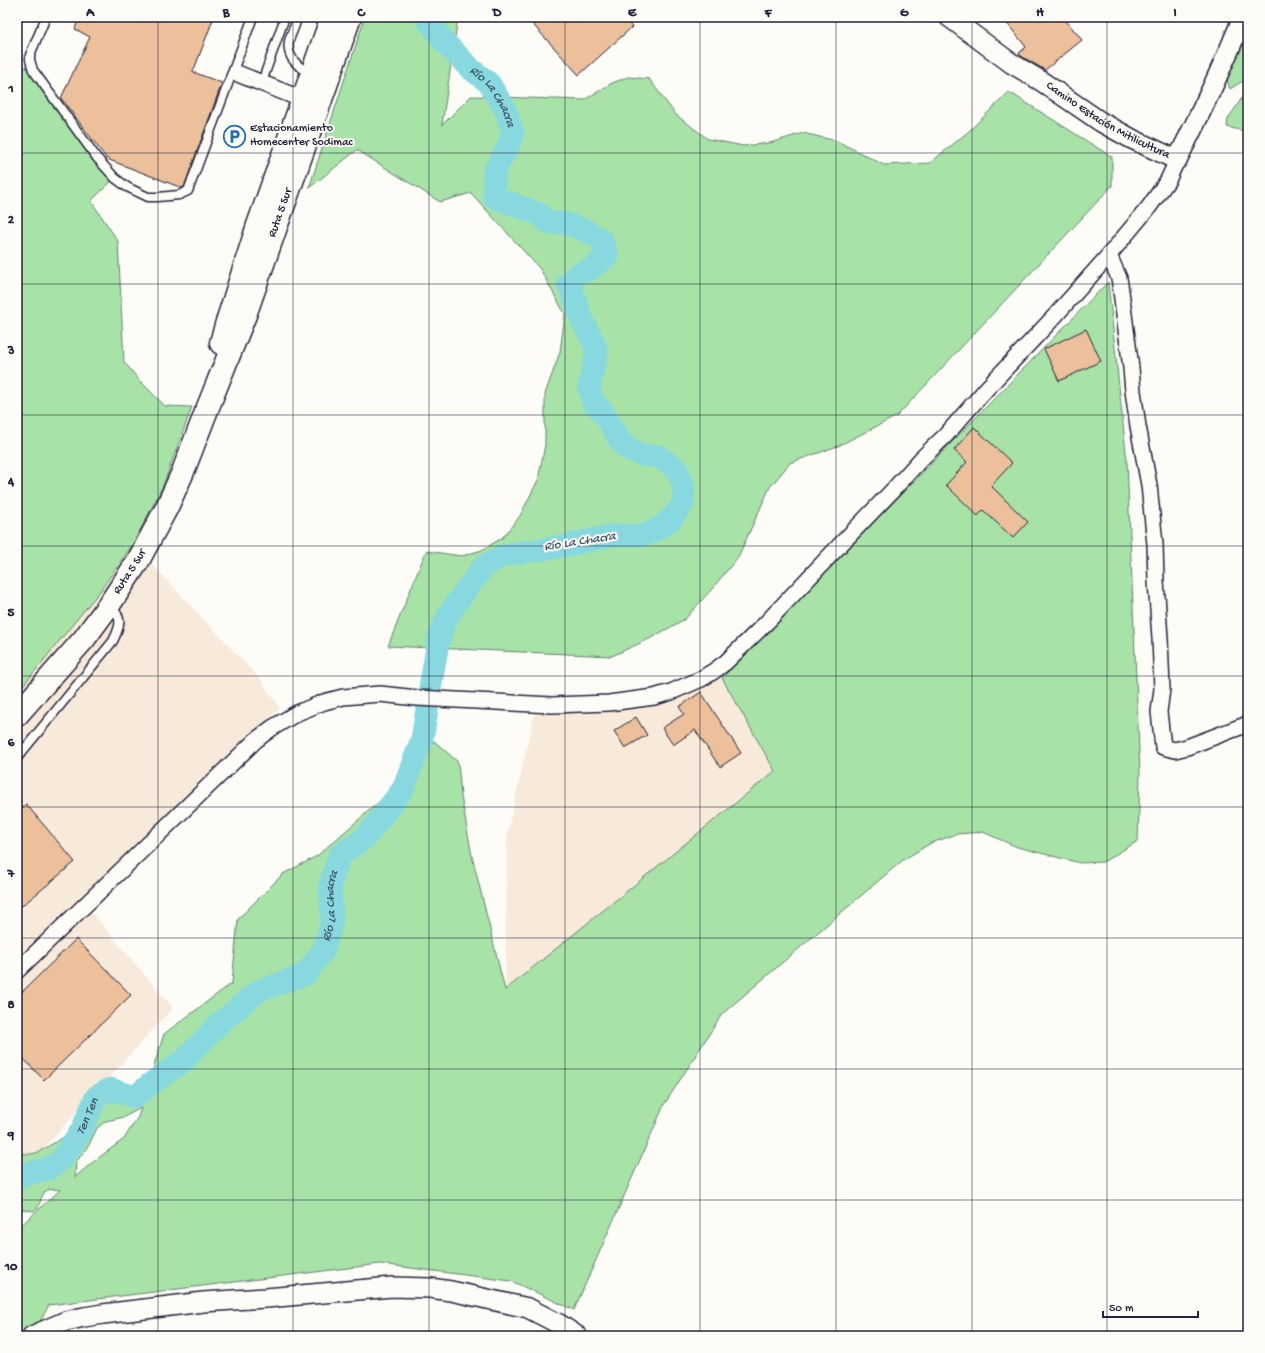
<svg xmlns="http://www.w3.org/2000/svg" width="1265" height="1353" font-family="'Gochi Hand',sans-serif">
<rect width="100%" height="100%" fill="#fdfcf7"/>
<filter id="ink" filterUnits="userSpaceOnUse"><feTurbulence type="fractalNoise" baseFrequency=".025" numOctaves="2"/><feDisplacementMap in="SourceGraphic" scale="8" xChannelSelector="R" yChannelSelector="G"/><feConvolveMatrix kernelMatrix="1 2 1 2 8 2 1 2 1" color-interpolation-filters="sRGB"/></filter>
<g filter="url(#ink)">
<g fill="#f8eadb">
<path d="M133,544l127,135 20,29 -198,193 91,107 -135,146 -21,-1v-460l83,-102z"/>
<path d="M722,678l53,93 -270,219 2,-156 28,-122 96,-4 41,-7z"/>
</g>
<g fill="#a7e2a7" stroke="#648271" fill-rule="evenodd">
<path d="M365,17h93l-16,108 29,-29 113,4 28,-17 16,-6 21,2 27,36 32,24 35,7 27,-3 33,-10 34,8 47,24 46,-2 39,-32 40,-39 103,65v29l-215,230 -59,30 -48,17 -20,24 -32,70 -27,33 -26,29 -34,19 -39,18 -224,-10 38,-95 36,5 20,-6 20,-12 18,-22 18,-36 7,-35v-51l15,-42 5,-38 -25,-45 -69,-76 -31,9 -83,-52 -48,38z"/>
<path d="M1248,26v57l-5,-2 -13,8c-9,-19 5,-28 13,-44 2,-6 3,-13 5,-19z"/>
<path d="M17,63l15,8 82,108 -23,22 27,40 6,121 16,19 25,25 27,1 -29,79 -30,58 -33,47 -83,102z"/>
<path d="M1248,89v43l-21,-5 1,-8z"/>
<path d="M1108,282l19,180 13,312 -2,67 -35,21 -23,1 -63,-16 -34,-15 -26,2 -26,9 -28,17 -181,154 -58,91 -90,205 -63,-29 -131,-17 -331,41 -17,31h-15v-107l43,-39c-20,-3 -16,6 -23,19l-3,2 -17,-2v-56c6,0 13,2 19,0 6,-3 32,-18 37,-22 5,-5 7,-10 11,-16 6,-10 20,-25 33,-25 7,-1 13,6 19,10l8,-2 20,-64 68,-51 6,-64 45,-45 34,-18 79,-69 38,-46 24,21 3,34 11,60 33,134 270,-219 -53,-93zM141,1108l-3,9 -14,22 -31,23 -18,15 1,-15 13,-17 8,-17 9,-7 18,-4z"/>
</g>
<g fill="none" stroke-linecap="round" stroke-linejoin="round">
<g stroke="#88d9df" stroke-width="23">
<path id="s1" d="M426,17l19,26 26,26 18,14 17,28 7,22 -5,14 -14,25v25l45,17 10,9h15l23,8 15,9 5,16 -16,13 -13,5 -10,10 8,18 5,16 13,25 3,9 -8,35 4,15 10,10 17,28 6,8 16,7 16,1 18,13 8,18 -1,17 -13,16 -12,9 -13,6h-31l-50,11 -60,9 -20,11 -22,29 -13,19 -10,23 -9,51"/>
<path id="s2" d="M17,1179l12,-6 19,-4 12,-8 22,-31 14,-33 14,-8 25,8 14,-12 34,-24 38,-39 37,-31 48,-17 18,-25 8,-29 -2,-35 10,-30 25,-17 38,-49 19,-50 5,-29"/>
</g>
</g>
<g fill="#ebc09a" stroke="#22223b">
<path d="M79,17h135l-21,55 29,11 -38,104 -2,1 -75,-29 -46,-61 29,-61 -15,-8z"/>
<path d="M526,17h96l10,10 -53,48z"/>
<path d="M1002,17h61l19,23 -37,30 -24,-14 -2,-3 7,-6z"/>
<path d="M1086,329l15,32 -42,20 -15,-32z"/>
<path d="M974,427l38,36 -21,23 37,36 -15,16 -30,-28 -5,6 -32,-31 21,-23 -13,-12z"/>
<path d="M701,692l40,61 -21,14 -25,-37 -22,15 -11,-17 22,-14 -5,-7z"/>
<path d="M636,717l11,18 -22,13 -11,-17z"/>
<path d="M26,804l49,58 -58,48v-98z"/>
<path d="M76,939l55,56 -87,85 -27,-28v-55z"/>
</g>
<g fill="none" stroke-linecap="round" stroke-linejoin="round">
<defs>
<g id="service">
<path d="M46,17l-16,38v5l3,10 64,88 18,20 12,9 21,10h10l21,-2 9,-4 65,-174"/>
<path d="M297,17c-1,9 -6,16 -8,24 -3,16 9,26 21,32"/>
<path d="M234,68l70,28"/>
<path d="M231,75l70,28"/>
<path d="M263,79l22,-62"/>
<path d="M17,758l96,-117c8,-16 10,-23 -3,-36"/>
</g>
<g id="minor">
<path d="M1109,255l10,23 2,13 10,77 2,23 5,35 11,59 6,59 1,37 4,57 2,51 -3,23 4,35 12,3 12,-3 61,-23"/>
<path d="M17,971l239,-231 16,-12 25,-15 27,-11 19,-5 37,-3 37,4 135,7 57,-2 45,-6 17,-5 30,-13 13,-8 12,-9 41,-40 73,-77 52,-54 29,-32 25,-24 42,-48 66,-70 55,-62 40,-48 19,-27 9,-20"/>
</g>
<g id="tertiary">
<path id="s3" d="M949,17l62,46 30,18 60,41 31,17 45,21c24,-47 46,-94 66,-143"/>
<path d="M32,1336l34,-15 18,-4 19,-3 100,-12 63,-4 126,-11 38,1 21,3 77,17 31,16 18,12"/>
</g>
<g id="trunk">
<path d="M221,343l5,-18 31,-97 75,-211"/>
<path id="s4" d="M17,715l67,-76 25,-34 29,-44 29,-54 15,-33 26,-67 37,-92 105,-298"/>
</g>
</defs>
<use href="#service" stroke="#22223b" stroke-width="11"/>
<use href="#minor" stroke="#22223b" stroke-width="18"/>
<use href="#tertiary" stroke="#22223b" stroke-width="22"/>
<use href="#trunk" stroke="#22223b" stroke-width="25"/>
<use href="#service" stroke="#fdfcf7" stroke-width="8"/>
<use href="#minor" stroke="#fdfcf7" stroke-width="15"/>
<use href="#tertiary" stroke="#fdfcf7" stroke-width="19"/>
<use href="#trunk" stroke="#fdfcf7" stroke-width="22"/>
</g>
</g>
<path fill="none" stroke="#22223b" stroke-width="1" stroke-opacity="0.55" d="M158,17v1319M293,17v1319M429,17v1319M565,17v1319M700,17v1319M836,17v1319M972,17v1319M1107,17v1319M17,153h1231M17,284h1231M17,415h1231M17,546h1231M17,676h1231M17,807h1231M17,938h1231M17,1069h1231M17,1200h1231"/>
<defs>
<symbol id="parking-ring" viewBox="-11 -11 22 22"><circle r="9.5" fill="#fdfcf7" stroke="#1f6fb2" stroke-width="1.5"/><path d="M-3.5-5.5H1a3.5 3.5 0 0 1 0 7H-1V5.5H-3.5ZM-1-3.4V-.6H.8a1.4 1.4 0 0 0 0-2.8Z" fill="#1f6fb2"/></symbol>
</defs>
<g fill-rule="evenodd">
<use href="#parking-ring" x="222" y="124" width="25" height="25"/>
</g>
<g text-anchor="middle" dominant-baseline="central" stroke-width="4" stroke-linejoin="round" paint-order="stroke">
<g font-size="12" fill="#22223b" stroke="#fdfcf7">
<text stroke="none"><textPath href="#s3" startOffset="190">Camino Estación Mitilicultura</textPath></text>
<text stroke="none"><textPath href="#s4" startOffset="573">Ruta 5 Sur</textPath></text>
<text stroke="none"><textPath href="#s4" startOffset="183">Ruta 5 Sur</textPath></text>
</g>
<g font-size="12" fill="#22223b" stroke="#fdfcf7" text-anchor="start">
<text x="250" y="129">Estacionamiento<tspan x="250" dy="14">Homecenter Sodimac</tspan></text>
</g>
<g font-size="13" font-style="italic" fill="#41596c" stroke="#fdfcf7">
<text stroke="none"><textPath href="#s1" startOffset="105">Río La Chacra</textPath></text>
<text transform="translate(580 542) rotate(-9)">Río La Chacra</text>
<text stroke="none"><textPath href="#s2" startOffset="452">Río La Chacra</textPath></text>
<text stroke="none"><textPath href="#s2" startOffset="100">Ten Ten</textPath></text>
</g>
</g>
<rect width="1265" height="1353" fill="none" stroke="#fdfcf7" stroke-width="44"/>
<path d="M1103 1311v6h95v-6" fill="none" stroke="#22223b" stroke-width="2"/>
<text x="1109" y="1311" font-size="12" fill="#22223b" stroke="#fdfcf7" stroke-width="3" paint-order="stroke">50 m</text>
<rect x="22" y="22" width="1221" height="1309" fill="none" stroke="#22223b" stroke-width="1.5"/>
<g font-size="13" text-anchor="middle" font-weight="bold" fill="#22223b">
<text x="90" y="16">A</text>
<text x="226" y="16">B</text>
<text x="361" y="16">C</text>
<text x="497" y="16">D</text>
<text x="632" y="16">E</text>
<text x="768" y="16">F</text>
<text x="904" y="16">G</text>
<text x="1040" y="16">H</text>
<text x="1175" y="16">I</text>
<text x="11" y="92">1</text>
<text x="11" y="223">2</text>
<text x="11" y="354">3</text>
<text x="11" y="485">4</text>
<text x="11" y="616">5</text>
<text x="11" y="746">6</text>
<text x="11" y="877">7</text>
<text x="11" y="1008">8</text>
<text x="11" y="1139">9</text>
<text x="11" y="1270">10</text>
</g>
</svg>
